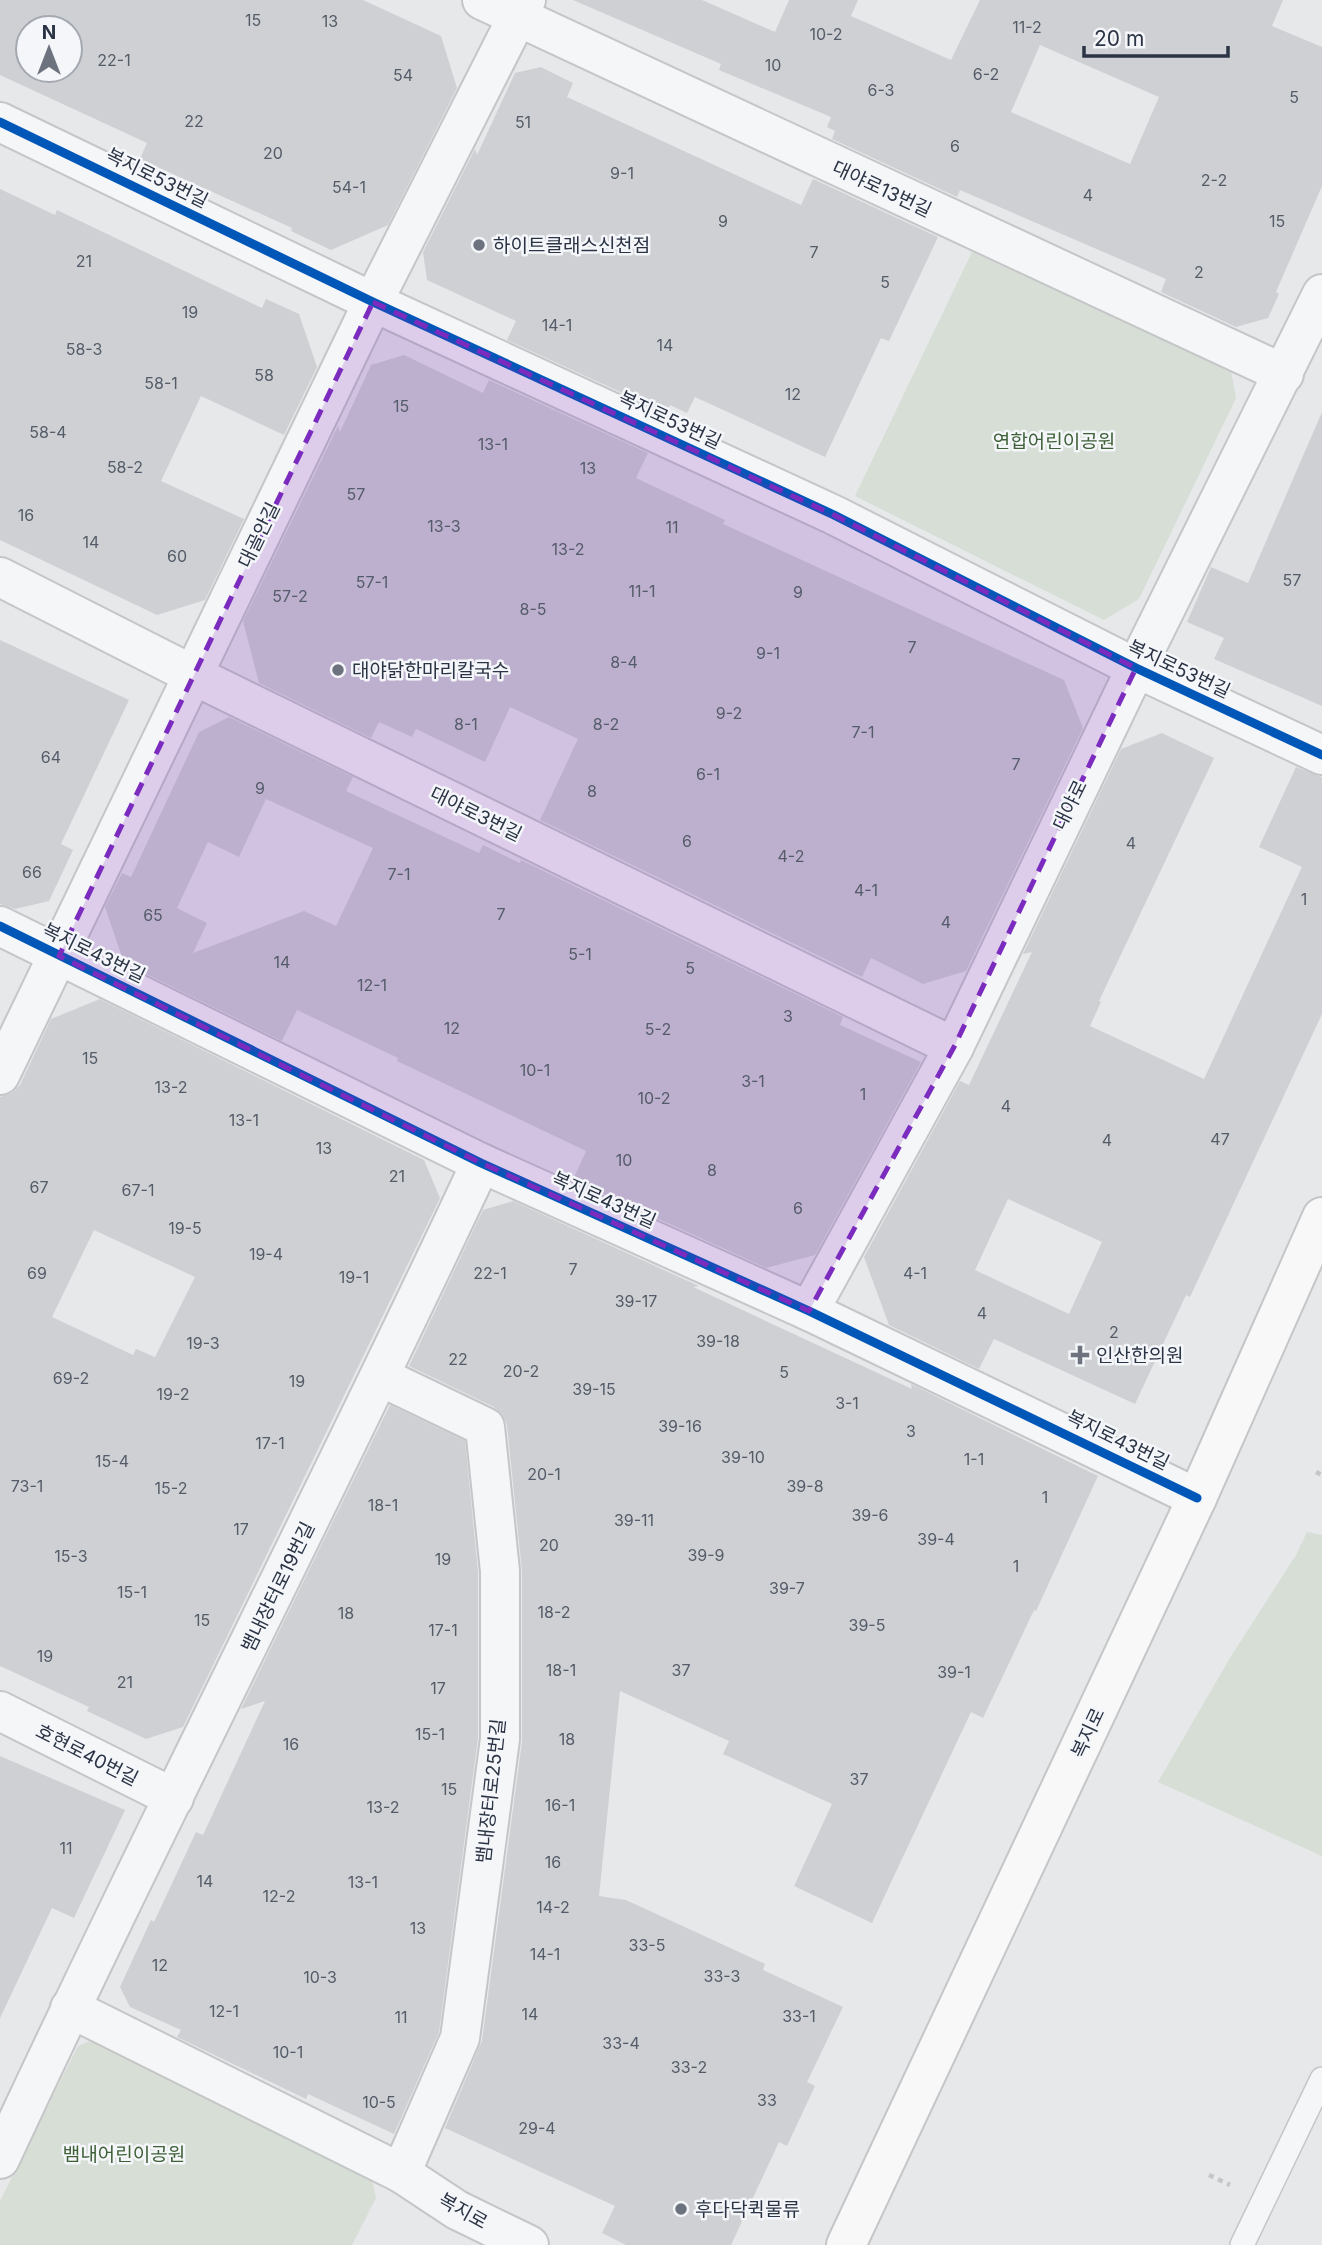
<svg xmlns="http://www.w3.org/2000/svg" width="1322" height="2245" font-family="Inter,'Noto Sans KR',sans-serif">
<rect width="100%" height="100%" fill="#e6e8ea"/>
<g fill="#d6ded6">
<path d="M972,252l259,119 5,27 -97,201 -35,21 -249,-124z"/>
<path d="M1307,1532l15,3v321l-164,-74 72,-124 66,-103z"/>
<path d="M95,2039l276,138 5,21 -24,47h-352v-44l78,-155z"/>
</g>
<g fill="#ced0d3" fill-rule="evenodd">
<path d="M0,0h363l78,36 16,52 -69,137 -57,25 -40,-19 1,-3 -152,-69 7,-16 -147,-68zM28,28h42v42h-42z"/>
<path d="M573,0h129l73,32 14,-32h69l-7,16 100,44 29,-60h303l-11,26 50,21v139l-46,106 3,2 -11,24 -32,9 -75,-35 5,-13 -206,-89 -3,7 -125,-58 3,-8 -8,-4 4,-10 -112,-47 2,-6zM1040,45l119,52 -29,67 -119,-52z"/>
<path d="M541,67l32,16 -6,14 234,108 12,-26 125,58 -49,104 -8,-3 -56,119 -130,-60 -8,16 -17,-8 -4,8 -159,-73 9,-19 -89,-41 -4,-28 52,-103 2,6 38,-82z"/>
<path d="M0,189l55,26 2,-5 205,98 4,-9 33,15 18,53 -33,68 -83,-39 -40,85 83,38 -39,81 -48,15 -157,-75z"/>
<path d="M404,355l79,38 6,-13 159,73 -12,25 89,42 -2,4 341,156 19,48 -117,243 -43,13 -52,-26 -9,19 -322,-157 38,-81 -68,-32 -25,55 -69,-33 -4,8 -33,-15 -8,16 -112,-55 -16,-62 95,-195 2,6 31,-67z"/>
<path d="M1322,412v294l-108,-47 10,-21 -37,-16 24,-55 37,16z"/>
<path d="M0,640l129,60 -68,144 12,6 -24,51 -34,8 -15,-5z"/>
<path d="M229,717l124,60 -7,14 133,62 4,-8 37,18 1,-3 322,157 -3,8 81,37 -106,193 -49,13 -193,-88 13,-29 -189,-90 1,-3 -101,-48 -15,31 -158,-78 -19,-56 17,-34 9,4 68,-145zM266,799l107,49 -37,78 -32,-15 -111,42 14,-30 -30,-15 31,-66 31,15z"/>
<path d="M1162,733l52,25 -115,243 2,1 -11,24 114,53 98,-212 -43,-20 37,-80 26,10v237l-132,283 -4,-2 -51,109 -141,-65 -15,30 -90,-44 -25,-68 96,-176 9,4 63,-133 -9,2 98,-205zM1008,1199l94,43 -33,72 -94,-44z"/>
<path d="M100,999l324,161 16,38 -257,529 -37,12 -59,-28 2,-4 -89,-41v-569l12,-4 8,-8 31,-66zM94,1230l101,47 -40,80 -19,-8 -3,6 -81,-38z"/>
<path d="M513,1201l186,85 -6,1 219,102 -1,-5 187,92 -62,135 -2,-1 -51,108 -12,-6 -99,211 -78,-37 38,-82 -109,-50 6,-13 -109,-50 -21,205 27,4 139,64 -2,6 80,37 -36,75 8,4 -28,60 -8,-4 -48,103h-105l-24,-12 13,-27 -170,-78 37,-87 40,-299v-171l-15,-146 -4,-10 -9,-8 -85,-41 74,-156z"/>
<path d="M390,1405l75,36 13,131v166l-39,294 -45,102 -86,-40 -2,5 -129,-62 4,-7 -51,-23 -10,-20 31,-67 3,2 42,-90 7,3 62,-134 -24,8z"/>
<path d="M0,1756l125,54 -51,108 -22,-10 -52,110z"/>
</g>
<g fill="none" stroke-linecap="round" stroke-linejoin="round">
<defs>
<path id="lane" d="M1242,2245l80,-166"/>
<g id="street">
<path d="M482,0l802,374"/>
<path d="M0,122l373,180 461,213 302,153 186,87"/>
<path d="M0,577l191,97 763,373"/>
<path d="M0,926l481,237 328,148 388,187"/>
<path d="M0,1075l373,-773 153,-302"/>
<path d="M809,1311l145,-264 182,-379 186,-374"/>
<path d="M381,1377l104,50 15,144v168l-40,299 -59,135"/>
<path d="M0,1711l174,87"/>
<path d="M70,2008l331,165 56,37 72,35"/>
<path d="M0,2159c155,-334 325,-662 481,-996"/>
</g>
<path id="secondary" d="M846,2245l351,-747 125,-281"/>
</defs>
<use href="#lane" stroke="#c4c6c8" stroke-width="26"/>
<use href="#street" stroke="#c4c6c8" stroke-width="42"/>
<use href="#secondary" stroke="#c4c6c8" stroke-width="42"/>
<g stroke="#c5c6ca" stroke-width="4.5" stroke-dasharray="5 5" stroke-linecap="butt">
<path d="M1316,1472l6,3"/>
<path d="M1209,2175l21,10"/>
</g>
<use href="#lane" stroke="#f5f6f7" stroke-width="23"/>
<use href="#street" stroke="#f5f6f7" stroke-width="38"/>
<use href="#secondary" stroke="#f8f8f8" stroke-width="38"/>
<defs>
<g id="cycleway">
<path d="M0,122l373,180 461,213 302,153 186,87"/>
<path d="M0,926l481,237 328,148 388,187"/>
</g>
</defs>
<use href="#cycleway" stroke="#f4f6f9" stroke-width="13"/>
<use href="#cycleway" stroke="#0057b8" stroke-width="9"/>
</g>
<path fill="#7b2cbf" fill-opacity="0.2" stroke="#7b2cbf" stroke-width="5" stroke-dasharray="14 9" stroke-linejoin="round" d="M373,302l461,213 302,153 -182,379 -145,264 -328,-148 -422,-207z"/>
<g fill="#6c737f" stroke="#f4f6f9" stroke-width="2.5">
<circle cx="479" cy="245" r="7"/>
<circle cx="338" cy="670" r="7"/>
<path d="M1076.5 1344.5h7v7h7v7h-7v7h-7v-7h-7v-7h7z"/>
<circle cx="681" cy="2209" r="7"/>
</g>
<g text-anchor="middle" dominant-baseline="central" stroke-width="5" stroke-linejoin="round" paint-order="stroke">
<g font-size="16" fill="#545c69">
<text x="253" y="20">15</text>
<text x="330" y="21">13</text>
<text x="1027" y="27">11-2</text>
<text x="826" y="34">10-2</text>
<text x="114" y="60">22-1</text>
<text x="773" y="65">10</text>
<text x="986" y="74">6-2</text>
<text x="403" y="75">54</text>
<text x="881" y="90">6-3</text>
<text x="1294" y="97">5</text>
<text x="194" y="121">22</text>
<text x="523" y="122">51</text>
<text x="955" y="146">6</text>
<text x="273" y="153">20</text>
<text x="622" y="173">9-1</text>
<text x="1214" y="180">2-2</text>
<text x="349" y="187">54-1</text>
<text x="1088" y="195">4</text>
<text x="723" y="221">9</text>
<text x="1277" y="221">15</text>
<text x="814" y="252">7</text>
<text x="84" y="261">21</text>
<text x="1199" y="272">2</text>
<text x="885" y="282">5</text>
<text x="190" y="312">19</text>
<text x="557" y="325">14-1</text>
<text x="665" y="345">14</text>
<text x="84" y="349">58-3</text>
<text x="264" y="375">58</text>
<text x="161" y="383">58-1</text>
<text x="793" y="394">12</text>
<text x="401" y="406">15</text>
<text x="48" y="432">58-4</text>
<text x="493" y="444">13-1</text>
<text x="125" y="467">58-2</text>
<text x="588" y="468">13</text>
<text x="356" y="494">57</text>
<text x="26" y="515">16</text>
<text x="444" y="526">13-3</text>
<text x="672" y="527">11</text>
<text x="91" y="542">14</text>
<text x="568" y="549">13-2</text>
<text x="177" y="556">60</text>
<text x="1292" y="580">57</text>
<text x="372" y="582">57-1</text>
<text x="642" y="591">11-1</text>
<text x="798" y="592">9</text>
<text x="290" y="596">57-2</text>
<text x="533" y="609">8-5</text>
<text x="912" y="647">7</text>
<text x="768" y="653">9-1</text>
<text x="624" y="662">8-4</text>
<text x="729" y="713">9-2</text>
<text x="466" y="724">8-1</text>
<text x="606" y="724">8-2</text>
<text x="863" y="732">7-1</text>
<text x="51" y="757">64</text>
<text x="1016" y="764">7</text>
<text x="708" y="774">6-1</text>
<text x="260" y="788">9</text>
<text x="592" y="791">8</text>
<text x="687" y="841">6</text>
<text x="1131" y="843">4</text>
<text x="791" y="856">4-2</text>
<text x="32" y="872">66</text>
<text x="399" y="874">7-1</text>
<text x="866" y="890">4-1</text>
<text x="1304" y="899">1</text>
<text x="501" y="914">7</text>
<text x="153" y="915">65</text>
<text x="946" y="922">4</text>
<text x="580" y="954">5-1</text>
<text x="282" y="962">14</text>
<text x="690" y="968">5</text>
<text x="372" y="985">12-1</text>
<text x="788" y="1016">3</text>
<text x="452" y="1028">12</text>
<text x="658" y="1029">5-2</text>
<text x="90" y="1058">15</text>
<text x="535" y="1070">10-1</text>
<text x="753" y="1081">3-1</text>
<text x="171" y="1087">13-2</text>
<text x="863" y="1094">1</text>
<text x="654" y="1098">10-2</text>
<text x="1006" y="1106">4</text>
<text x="244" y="1120">13-1</text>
<text x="1220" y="1139">47</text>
<text x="1107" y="1140">4</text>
<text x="324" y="1148">13</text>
<text x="624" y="1160">10</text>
<text x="712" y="1170">8</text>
<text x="397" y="1176">21</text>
<text x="39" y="1187">67</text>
<text x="138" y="1190">67-1</text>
<text x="798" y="1208">6</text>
<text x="185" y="1228">19-5</text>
<text x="266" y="1254">19-4</text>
<text x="573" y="1269">7</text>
<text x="37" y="1273">69</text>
<text x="490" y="1273">22-1</text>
<text x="915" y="1273">4-1</text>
<text x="354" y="1277">19-1</text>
<text x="636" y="1301">39-17</text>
<text x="982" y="1313">4</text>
<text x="1114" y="1332">2</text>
<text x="718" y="1341">39-18</text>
<text x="203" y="1343">19-3</text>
<text x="458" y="1359">22</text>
<text x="521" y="1371">20-2</text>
<text x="784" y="1372">5</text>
<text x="71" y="1378">69-2</text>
<text x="297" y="1381">19</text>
<text x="594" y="1389">39-15</text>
<text x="173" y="1394">19-2</text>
<text x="847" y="1403">3-1</text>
<text x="680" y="1426">39-16</text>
<text x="911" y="1431">3</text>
<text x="270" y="1443">17-1</text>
<text x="743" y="1457">39-10</text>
<text x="974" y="1459">1-1</text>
<text x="112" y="1461">15-4</text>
<text x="544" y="1474">20-1</text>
<text x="27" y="1486">73-1</text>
<text x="805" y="1486">39-8</text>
<text x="171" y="1488">15-2</text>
<text x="1045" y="1497">1</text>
<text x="383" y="1505">18-1</text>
<text x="870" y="1515">39-6</text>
<text x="634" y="1520">39-11</text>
<text x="241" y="1529">17</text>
<text x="936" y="1539">39-4</text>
<text x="549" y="1545">20</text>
<text x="706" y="1555">39-9</text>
<text x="71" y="1556">15-3</text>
<text x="443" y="1559">19</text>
<text x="1016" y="1566">1</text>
<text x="787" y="1588">39-7</text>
<text x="132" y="1592">15-1</text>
<text x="554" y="1612">18-2</text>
<text x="346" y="1613">18</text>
<text x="202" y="1620">15</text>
<text x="867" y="1625">39-5</text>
<text x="443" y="1630">17-1</text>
<text x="45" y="1656">19</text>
<text x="561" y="1670">18-1</text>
<text x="681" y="1670">37</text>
<text x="954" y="1672">39-1</text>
<text x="125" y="1682">21</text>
<text x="438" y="1688">17</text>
<text x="430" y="1734">15-1</text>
<text x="567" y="1739">18</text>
<text x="291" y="1744">16</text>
<text x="859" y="1779">37</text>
<text x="449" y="1789">15</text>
<text x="560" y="1805">16-1</text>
<text x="383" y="1807">13-2</text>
<text x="66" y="1848">11</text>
<text x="553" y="1862">16</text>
<text x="205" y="1881">14</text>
<text x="363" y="1882">13-1</text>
<text x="279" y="1896">12-2</text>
<text x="553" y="1907">14-2</text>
<text x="418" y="1928">13</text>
<text x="647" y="1945">33-5</text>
<text x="545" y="1954">14-1</text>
<text x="160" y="1965">12</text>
<text x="722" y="1976">33-3</text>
<text x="320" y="1977">10-3</text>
<text x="224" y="2011">12-1</text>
<text x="530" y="2014">14</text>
<text x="799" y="2016">33-1</text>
<text x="401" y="2017">11</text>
<text x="621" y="2043">33-4</text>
<text x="288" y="2052">10-1</text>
<text x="689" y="2067">33-2</text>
<text x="767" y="2100">33</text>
<text x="379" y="2102">10-5</text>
<text x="537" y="2128">29-4</text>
</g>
<g font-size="19" fill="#2b3445" stroke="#f4f6f9">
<text transform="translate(157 178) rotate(26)">복지로53번길</text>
<text transform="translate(882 189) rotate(25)">대야로13번길</text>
<text transform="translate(670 420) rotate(25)">복지로53번길</text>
<text transform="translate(259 535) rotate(-64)">대골안길</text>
<text transform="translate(1179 669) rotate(25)">복지로53번길</text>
<text transform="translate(1070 805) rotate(-64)">대야로</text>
<text transform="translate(476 814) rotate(26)">대야로3번길</text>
<text transform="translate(94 953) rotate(26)">복지로43번길</text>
<text transform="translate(604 1200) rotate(24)">복지로43번길</text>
<text transform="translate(1118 1440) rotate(26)">복지로43번길</text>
<text transform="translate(278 1587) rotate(-64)">뱀내장터로19번길</text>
<text transform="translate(1088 1733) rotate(-65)">복지로</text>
<text transform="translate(87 1755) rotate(27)">호현로40번길</text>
<text transform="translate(491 1791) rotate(-84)">뱀내장터로25번길</text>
<text transform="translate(463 2211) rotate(29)">복지로</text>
</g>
<g font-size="19" fill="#2b3445" stroke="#f4f6f9" text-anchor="start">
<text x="493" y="245">하이트클래스신천점</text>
<text x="352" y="670">대야닭한마리칼국수</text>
<text x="1096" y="1355">인산한의원</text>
<text x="695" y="2209">후다닥퀵물류</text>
</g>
<g font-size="19" fill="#3f6138" stroke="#f4f6f9">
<text x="1054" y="441">연합어린이공원</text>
<text x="124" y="2154">뱀내어린이공원</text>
</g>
</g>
<g transform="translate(49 49)"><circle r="33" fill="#f4f6f9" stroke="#a4a8b1" stroke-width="2"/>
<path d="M0-5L12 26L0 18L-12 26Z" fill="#6c737f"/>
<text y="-10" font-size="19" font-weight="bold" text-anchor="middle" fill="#2b3445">N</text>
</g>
<path d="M1084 46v10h144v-10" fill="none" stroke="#2b3445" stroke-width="3.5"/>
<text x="1094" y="46" font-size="21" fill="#2b3445" stroke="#f4f6f9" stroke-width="5" paint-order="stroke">20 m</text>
</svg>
